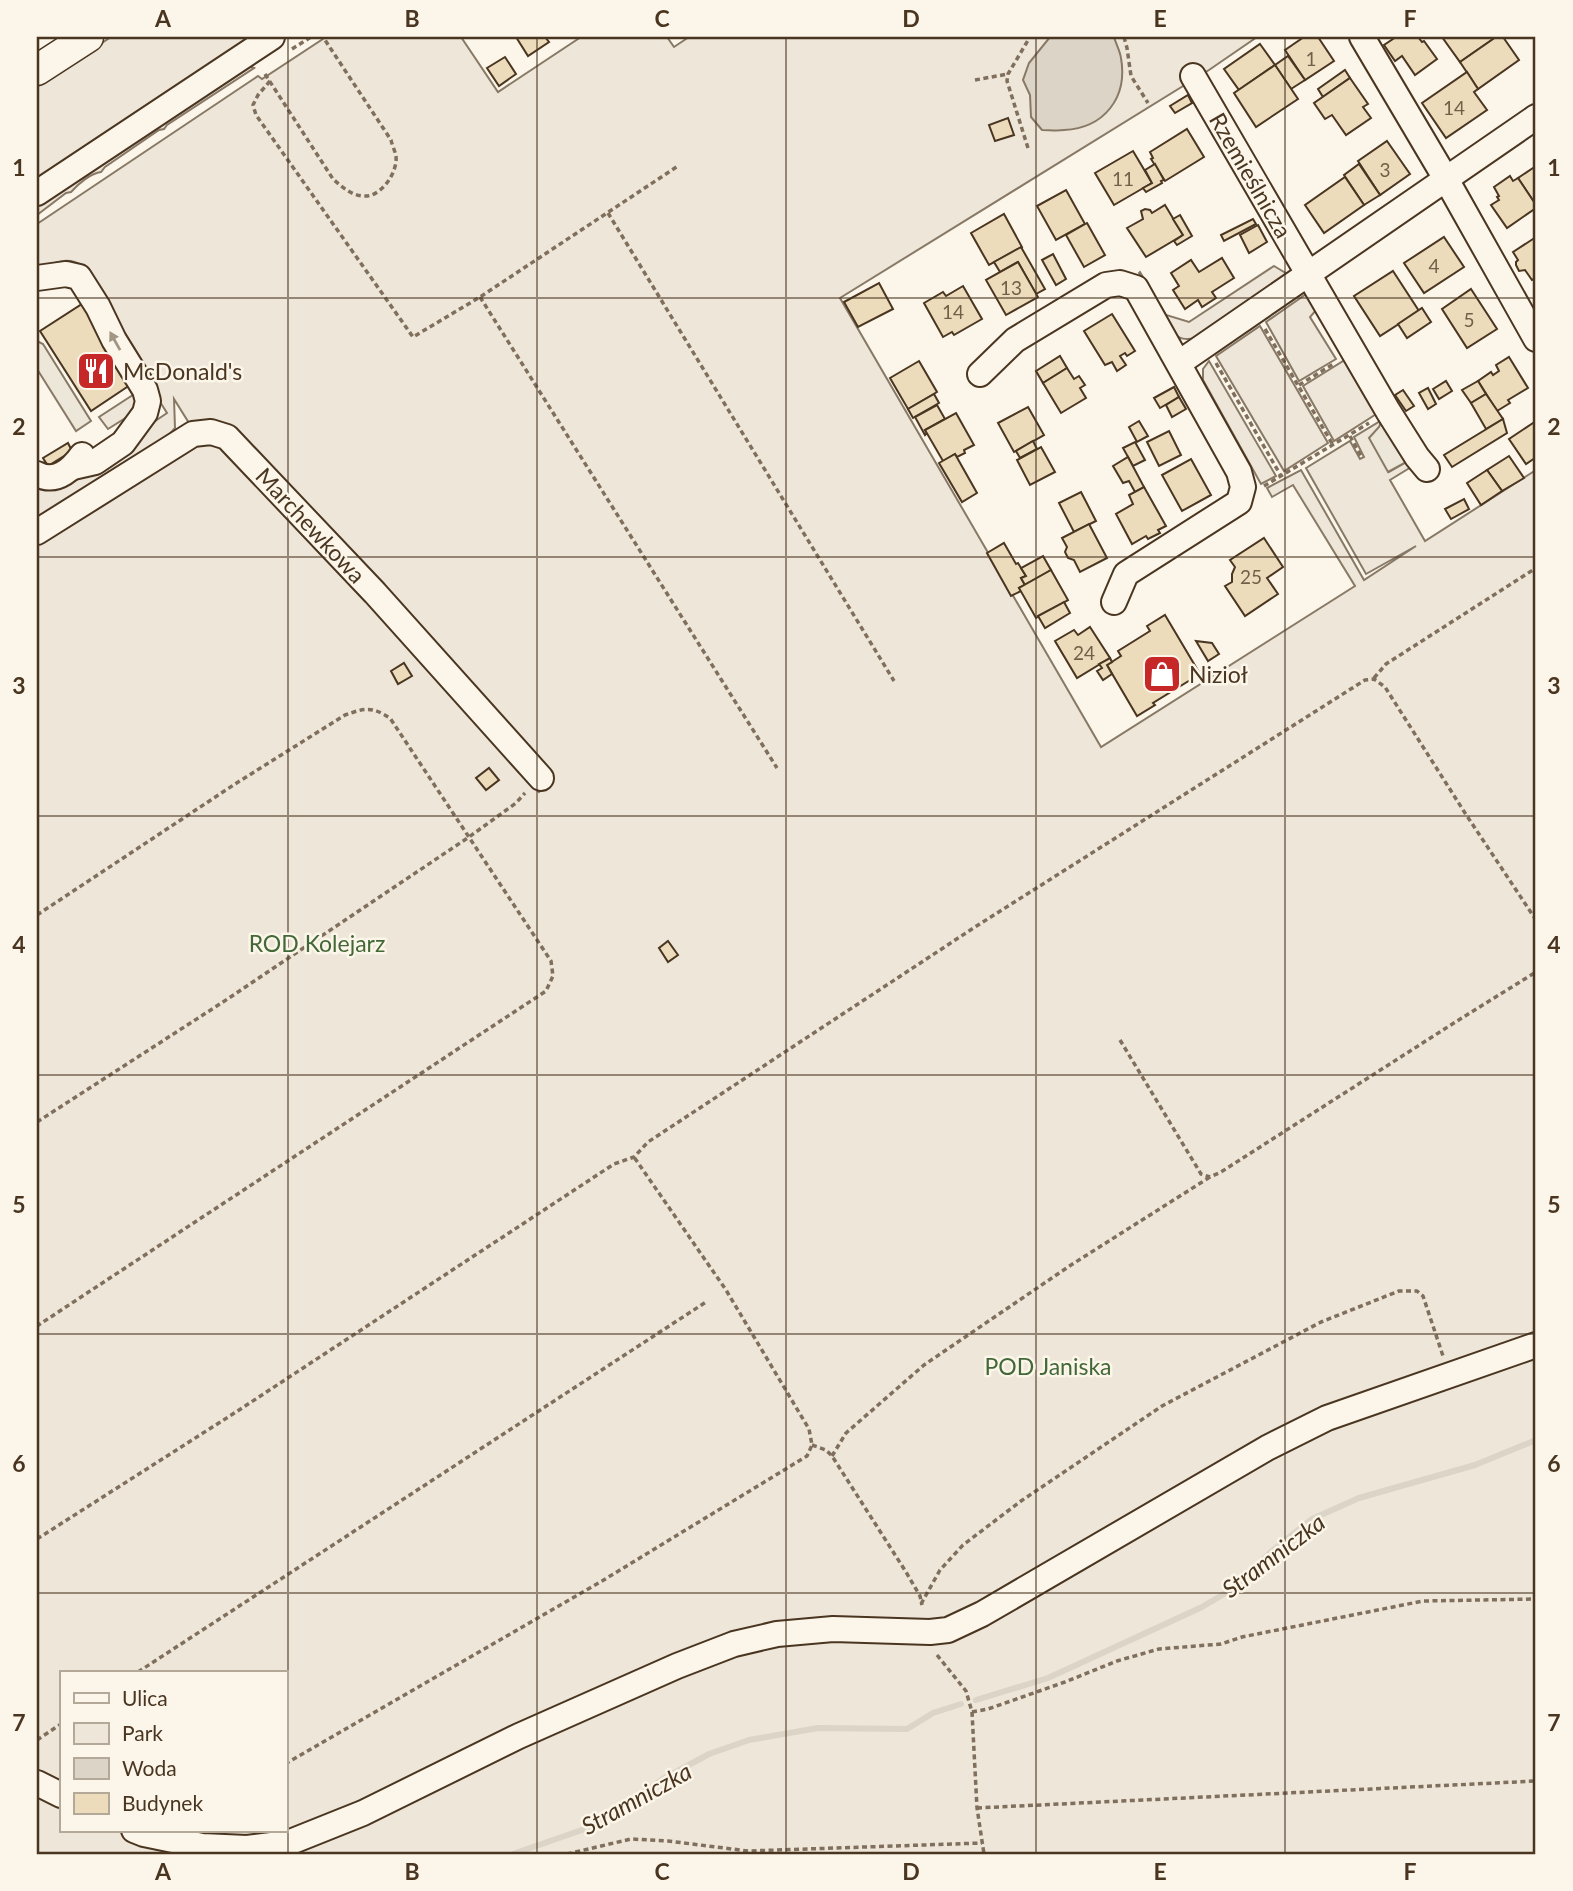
<svg xmlns="http://www.w3.org/2000/svg" width="1573" height="1891" font-family="Lato,sans-serif">
<rect width="100%" height="100%" fill="#fbf6e9"/>
<g fill="#ede6d9" stroke="#887966" stroke-width="2" fill-rule="evenodd">
<path d="M111,37h144l-218,144v-95z"/>
<path d="M326,37h135l37,55 83,-55h86l7,10 15,-10h568l-48,33 -369,228 261,449 254,-161 -62,-101 -21,12 -5,-9 34,-18 63,110 52,-34 -50,28 -60,-106 44,-27 10,18 4,-2 -10,-20 28,-17 -2,7 9,45 21,-12 6,4 -26,16 35,61 111,-71v1384h-1499v-1310l164,-105 22,7 210,225 106,121 14,-12 -93,-107 -220,-234 -46,-8 -20,-32 1,29 -14,16 -124,77v-36l105,-55 25,-17 -40,-63 -45,-84c-15,-11 -29,-2 -45,3v-45l221,-148 4,3zM61,1672h224v158h-224z"/>
<path d="M248,66l6,2 -87,57 -3,4 -5,1 -54,37 -4,5c-10,1 -23,12 -30,20l-5,1 -29,22v-10z"/>
<path d="M1274,266l15,9 -92,63c-11,2 -18,2 -26,-7l-32,-58 1,-1 26,43 23,7z"/>
<path d="M1309,292l8,17 -7,8 26,42 -37,22 -33,-59z"/>
<path d="M1260,326l68,117 -44,28 -68,-115z"/>
<path d="M1348,358l33,53 -47,30 -31,-55z"/>
<path d="M1209,361l67,115 -15,8 -58,-104v-11z"/>
<path d="M139,391l2,6 -14,20 -19,12 -9,-12z"/>
</g>
<g fill="#ede7d9" stroke="#887966" stroke-width="2">
<path d="M37,341l6,3 48,77 -15,10 -39,-62z"/>
<path d="M1382,420l28,40 -22,12 -19,-34 10,-11z"/>
</g>
<path fill="#dcd4c6" stroke="#887966" stroke-width="2" d="M1050,37h64c2,7 6,14 7,21 7,40 -17,70 -57,72 -7,1 -15,0 -22,0l-11,-13 -1,-22 -7,-15 6,-17z"/>
<g fill="none" stroke-linecap="round" stroke-linejoin="round">
<g stroke="#dcd4c6" stroke-width="6">
<path d="M976,1700l72,-22 154,-71 32,-19 38,-37 40,-32 47,-21 116,-33 61,-25"/>
<path d="M513,1854l86,-30 64,-45 46,-25 40,-14 69,-12 89,1 26,-16 28,-9"/>
</g>
</g>
<g fill="#ecdcbc" stroke="#4a3520" stroke-width="2">
<path d="M516,37h29l4,5 -21,14z"/>
<path d="M1304,37h14l16,24 -29,19 -20,-30z"/>
<path d="M1396,37h22l4,5 2,-1 13,18 -22,16 -13,-19 -7,5 -11,-16z"/>
<path d="M1442,37h54l-36,25z"/>
<path d="M1496,37h7l16,23 -41,29 -18,-27z"/>
<path d="M1260,44l15,21 -36,25 -15,-21z"/>
<path d="M1288,56l17,24 -14,9 -16,-24z"/>
<path d="M505,57l11,17 -17,12 -12,-18z"/>
<path d="M1275,65l23,34 -42,28 -22,-34z"/>
<path d="M1345,70l5,8 -27,19 -5,-8z"/>
<path d="M1467,72l11,17 -4,3 13,18 -41,28 -24,-35z"/>
<path d="M1350,78l18,26 -5,3 8,11 -25,17 -14,-20 -7,4 -11,-16z"/>
<path d="M1188,95l4,8 -17,10 -5,-7z"/>
<path d="M1008,118l6,17 -19,6 -6,-16z"/>
<path d="M1187,129l17,28 -39,24 -14,-22 2,-1 -3,-6z"/>
<path d="M1387,141l23,33 -30,21 -22,-34z"/>
<path d="M1133,151l19,32 -38,22 -19,-32z"/>
<path d="M1155,164l9,16 -3,1 1,2 -16,9 -3,-4 9,-5 -7,-13z"/>
<path d="M1359,164l21,31 -16,10 -20,-30z"/>
<path d="M1536,166v39l-18,-27z"/>
<path d="M1510,176l3,5 5,-3 18,27v3l-29,20 -16,-23 8,-5 -2,-3 2,-1 -5,-9z"/>
<path d="M1345,177l19,28 -40,28 -19,-28z"/>
<path d="M1066,190l19,34 -29,16 -19,-34z"/>
<path d="M1165,205l18,30 -37,22 -19,-29 16,-9 -2,-8 4,-2 5,1 2,3z"/>
<path d="M1004,214l18,33 -33,18 -18,-32z"/>
<path d="M1180,215l12,21 -15,9 -3,-4 9,-6 -10,-16z"/>
<path d="M1253,219l3,5 -32,17 -3,-6z"/>
<path d="M1087,223l18,32 -21,12 -18,-32z"/>
<path d="M1258,225l9,17 -18,11 -9,-18z"/>
<path d="M1444,237l20,30 -40,26 -20,-30z"/>
<path d="M1536,237v41l-4,2 -7,-10 -6,1 -3,-6v-3l2,-2 -5,-8z"/>
<path d="M1021,247l24,42 -9,5 -18,-32 -18,10 -6,-10z"/>
<path d="M1053,254l13,25 -10,6 -14,-25z"/>
<path d="M1222,258l12,20 -22,14 4,6 -14,9 -4,-7 -13,9 -12,-19 6,-4 -8,-13 20,-13 8,12z"/>
<path d="M1018,262l20,35 -32,18 -20,-35z"/>
<path d="M1393,271l26,40 -39,25 -26,-40z"/>
<path d="M879,283l14,26 -35,18 -14,-25z"/>
<path d="M963,286l19,33 -28,16 -2,-3 -9,5 -19,-34 19,-11 3,4z"/>
<path d="M1471,289l26,40 -30,19 -25,-39z"/>
<path d="M82,304l51,79 -42,28 -51,-80z"/>
<path d="M1422,308l9,14 -24,16 -9,-14z"/>
<path d="M1112,314l23,37 -8,5 -2,-3 -5,3 6,9 -9,6 -5,-9 -7,3 -21,-34z"/>
<path d="M1060,356l7,12 -24,15 -7,-12z"/>
<path d="M1509,357l19,31 -20,12 2,3 -13,8 -19,-30 13,-9 2,3 6,-4 -3,-6z"/>
<path d="M919,361l18,31 -29,17 -18,-31z"/>
<path d="M1067,368l7,11 5,-3 6,9 -5,3 6,10 -25,15 -18,-30z"/>
<path d="M1446,381l6,10 -13,8 -6,-10z"/>
<path d="M1478,381l8,13 -15,9 -9,-13z"/>
<path d="M1174,387l5,10 -19,11 -6,-10z"/>
<path d="M1428,388l8,16 -8,5 -9,-16z"/>
<path d="M1403,390l11,16 -8,5 -11,-16z"/>
<path d="M934,394l5,9 -26,15 -5,-9z"/>
<path d="M1486,394l17,25 -17,10 -15,-26z"/>
<path d="M1179,397l7,12 -14,8 -6,-12z"/>
<path d="M937,405l8,14 -20,11 2,3 -2,2 -10,-18z"/>
<path d="M1028,407l16,28 -30,17 -16,-29z"/>
<path d="M956,413l18,32 -10,5 1,3 -8,4 -2,-3 -12,7 -18,-31z"/>
<path d="M1503,419l4,14 -55,34 -8,-12z"/>
<path d="M1139,421l9,15 -11,6 -8,-15z"/>
<path d="M1536,421v40l-1,-3 -9,6 -17,-25z"/>
<path d="M1169,431l12,24 -22,11 -12,-24z"/>
<path d="M1033,441l4,8 -17,9 -4,-7z"/>
<path d="M1135,442l10,18 -12,6 -10,-18z"/>
<path d="M68,443l4,8 -24,15 -5,-8z"/>
<path d="M1041,447l14,25 -25,13 -13,-25z"/>
<path d="M955,454l22,39 -15,9 -23,-39z"/>
<path d="M1509,456l15,22 -22,13 -15,-21z"/>
<path d="M1128,457l16,30 -9,5 -6,-11 -6,2 -10,-17z"/>
<path d="M1191,459l20,36 -29,16 -20,-36z"/>
<path d="M1487,470l15,21 -21,14 -14,-22z"/>
<path d="M1144,487l22,39 -8,4 2,3 -12,6 -2,-3 -14,8 -16,-30 17,-10 -4,-9z"/>
<path d="M1081,492l15,29 -22,11 -15,-29z"/>
<path d="M1464,499l5,10 -18,10 -6,-10z"/>
<path d="M1089,524l18,34 -27,14 -6,-12 -6,-2 -3,-6 2,-5 -5,-9z"/>
<path d="M1264,538l19,29 -16,11 11,16 -33,22 -20,-30 7,-4v-8l3,-7 -5,-7z"/>
<path d="M1004,543l12,21 2,-1 8,13 -5,2 4,7 -6,3 2,3 -10,5 -24,-43z"/>
<path d="M1043,556l8,14 -26,15 -4,-7 5,-2 -5,-8z"/>
<path d="M1051,570l17,30 -32,18 -17,-30z"/>
<path d="M1064,602l6,11 -25,15 -7,-12z"/>
<path d="M1165,615l35,59 -47,29 2,2 -18,11 -30,-51 14,-9 -3,-5 32,-20 -3,-5z"/>
<path d="M1090,627l20,31 -33,20 -22,-37 19,-11 4,5z"/>
<path d="M1196,641l16,2 7,11 -11,7z"/>
<path d="M1110,658l2,4 -5,3 5,9 -9,6 -6,-9 5,-3 -3,-4z"/>
<path d="M404,663l8,13 -14,8 -7,-13z"/>
<path d="M489,768l10,12 -13,10 -10,-12z"/>
<path d="M668,941l10,14 -10,7 -9,-14z"/>
</g>
<g fill="none" stroke-linecap="round" stroke-linejoin="round">
<defs>
<g id="minor">
<path d="M1362,37l84,142 90,160"/>
<path d="M1193,76l195,335 29,46 10,12"/>
<path d="M37,193l235,-156"/>
<path d="M37,278l29,-4 13,3 19,30 16,33 31,50 3,11 -3,12 -22,30 -28,19 -22,5"/>
<path d="M1179,363l357,-246"/>
<path d="M980,374l35,-34 91,-55 14,-2 16,5 103,184 4,15 -4,15 -113,72 -12,28"/>
<path d="M37,474c19,10 34,-4 45,-19"/>
<path d="M37,532l156,-98 18,-2 16,5 148,156 166,185"/>
<path d="M37,1783l24,12"/>
<path d="M134,1830l10,4 58,12 45,2 41,-5 75,-30 156,-77 158,-70 57,-22 43,-10 56,-5 97,3 18,-2 34,-16 285,-166 60,-30 209,-73"/>
</g>
<path id="major" d="M37,70l51,-33"/>
</defs>
<use href="#minor" stroke="#4a3520" stroke-width="28"/>
<use href="#major" stroke="#4a3520" stroke-width="33"/>
<g stroke="#7f6f5c" stroke-width="3.5" stroke-dasharray="5 3.5" stroke-linecap="butt">
<path d="M1124,37l3,11 4,28 17,27"/>
<path d="M292,49l19,-12"/>
<path d="M265,74l68,105c9,8 18,16 30,17 18,2 35,-24 33,-40 -1,-5 -4,-11 -5,-16l-68,-103"/>
<path d="M975,80l33,-6"/>
<path d="M270,81l-12,14 -5,10 3,10 157,222 67,-40 198,-131"/>
<path d="M1028,148l-21,-67 1,-7 22,-37"/>
<path d="M608,213l286,468"/>
<path d="M480,297l297,471"/>
<path d="M1265,329l68,116"/>
<path d="M1216,363l65,113"/>
<path d="M1299,385l36,-22"/>
<path d="M1350,436l12,22"/>
<path d="M1264,486l105,-63"/>
<path d="M1374,678l12,-14 150,-96"/>
<path d="M37,915l198,-131 110,-69c20,-7 26,-9 45,3l161,243 2,15 -7,15 -509,335"/>
<path d="M1120,1040l81,134 9,3 11,-5 236,-151 79,-49"/>
<path d="M37,1122l186,-120 246,-165 47,-34 9,-10"/>
<path d="M812,1445l14,5 6,6 74,116 14,24 2,9"/>
<path d="M832,1456l14,-23 78,-68 147,-100 139,-88"/>
<path d="M37,1539l199,-127 378,-248 20,-7 14,-15 327,-215 390,-247 9,-1 11,8 80,126 71,107"/>
<path d="M921,1604l19,-34 23,-25 58,-44 141,-95 159,-84 78,-31h18l6,5 20,60"/>
<path d="M937,1655l29,36 6,21 5,96 7,46"/>
<path d="M138,1672l568,-370"/>
<path d="M972,1712l16,-3 77,-27 52,-21 42,-12 62,-5 21,-7 181,-36 113,-2"/>
<path d="M37,1740l24,-16"/>
<path d="M285,1764l317,-183 205,-125 5,-11 -3,-16 -83,-139 -92,-133"/>
<path d="M977,1808l559,-27"/>
<path d="M567,1854l64,-15 37,2 80,10 234,-8"/>
</g>
<use href="#minor" stroke="#fbf6e9" stroke-width="24"/>
<use href="#major" stroke="#fbf6e9" stroke-width="30"/>
</g>
<defs><path id="oneway-solid" d="M-6-.8H1V-3.2L6.5 0L1 3.2V.8H-6Z" transform="scale(1.75)"/></defs>
<use fill="#a29684" href="#oneway-solid" transform="translate(115 341) rotate(-119)"/>
<path fill="none" stroke="#4a3520" stroke-width="2" stroke-opacity="0.55" d="M288,37v1817M537,37v1817M786,37v1817M1036,37v1817M1285,37v1817M37,298h1499M37,557h1499M37,816h1499M37,1075h1499M37,1334h1499M37,1593h1499"/>
<defs>
<symbol id="restaurant-square" viewBox="-11 -11 22 22"><rect x="-9" y="-9" width="18" height="18" rx="4" fill="#c62828" stroke="#fbf6e9"/><path d="M-5-6h1v4h1v-4h1v4h1v-4h1v5L-1.5 .5V6h-2V.5L-5-1ZM5-6V6H3V1.5H1.5Q1.5-4 5-6Z" fill="#fff"/></symbol>
<symbol id="shop-square" viewBox="-11 -11 22 22"><rect x="-9" y="-9" width="18" height="18" rx="4" fill="#c62828" stroke="#fbf6e9"/><path d="M-5-2.5h2.3a2.7 3.5 0 0 1 5.4 0H5L5.5 6h-11ZM-1.5-2.5h3a1.5 2.3 0 0 0-3 0Z" fill="#fff"/></symbol>
</defs>
<g fill-rule="evenodd">
<use href="#restaurant-square" x="74" y="349" width="44" height="44"/>
<use href="#shop-square" x="1140" y="652" width="44" height="44"/>
</g>
<g text-anchor="middle" dominant-baseline="central" stroke-width="5" stroke-linejoin="round" paint-order="stroke">
<g font-size="19" fill="#725f47">
<text x="1311" y="58">1</text>
<text x="1454" y="107">14</text>
<text x="1385" y="169">3</text>
<text x="1123" y="178">11</text>
<text x="1434" y="265">4</text>
<text x="1011" y="287">13</text>
<text x="953" y="311">14</text>
<text x="1469" y="319">5</text>
<text x="1251" y="576">25</text>
<text x="1084" y="652">24</text>
</g>
<g font-size="23" fill="#4a3520" stroke="#fbf6e9">
<text transform="translate(1251 175) rotate(60)">Rzemieślnicza</text>
<text transform="translate(311 525) rotate(47)">Marchewkowa</text>
</g>
<g font-size="23" fill="#4a3520" stroke="#fbf6e9" text-anchor="start">
<text x="123" y="371">McDonald's</text>
<text x="1189" y="674">Nizioł</text>
</g>
<g font-size="23" fill="#436837" stroke="#fbf6e9">
<text x="317" y="943">ROD Kolejarz</text>
<text x="1048" y="1366">POD Janiska</text>
</g>
<g font-size="24" font-style="italic" fill="#4a3520" stroke="#fbf6e9">
<text transform="translate(1273 1555) rotate(-37)">Stramniczka</text>
<text transform="translate(636 1798) rotate(-29)">Stramniczka</text>
</g>
</g>
<rect width="1573" height="1891" fill="none" stroke="#fbf6e9" stroke-width="77"/>
<rect x="60" y="1671" width="228" height="161" fill="#fbf6e9" stroke="#b4a999" stroke-width="2"/>
<rect x="74" y="1693" width="35" height="10" fill="#fbf6e9" stroke="#b4a999" stroke-width="2"/>
<text x="122" y="1706" font-size="21" fill="#4a3520">Ulica</text>
<rect x="74" y="1723" width="35" height="21" fill="#ede6d9" stroke="#b4a999" stroke-width="2"/>
<text x="122" y="1741" font-size="21" fill="#4a3520">Park</text>
<rect x="74" y="1758" width="35" height="21" fill="#dcd4c6" stroke="#b4a999" stroke-width="2"/>
<text x="122" y="1776" font-size="21" fill="#4a3520">Woda</text>
<rect x="74" y="1793" width="35" height="21" fill="#ecdcbc" stroke="#b4a999" stroke-width="2"/>
<text x="122" y="1811" font-size="21" fill="#4a3520">Budynek</text>
<rect x="38" y="38" width="1496" height="1815" fill="none" stroke="#4a3520" stroke-width="2.5"/>
<g font-size="23" text-anchor="middle" font-weight="bold" fill="#4a3520">
<text x="163" y="27">A</text>
<text x="412" y="27">B</text>
<text x="662" y="27">C</text>
<text x="911" y="27">D</text>
<text x="1160" y="27">E</text>
<text x="1410" y="27">F</text>
<text x="19" y="176">1</text>
<text x="1554" y="176">1</text>
<text x="19" y="435">2</text>
<text x="1554" y="435">2</text>
<text x="19" y="694">3</text>
<text x="1554" y="694">3</text>
<text x="19" y="953">4</text>
<text x="1554" y="953">4</text>
<text x="19" y="1213">5</text>
<text x="1554" y="1213">5</text>
<text x="19" y="1472">6</text>
<text x="1554" y="1472">6</text>
<text x="19" y="1731">7</text>
<text x="1554" y="1731">7</text>
<text x="163" y="1880">A</text>
<text x="412" y="1880">B</text>
<text x="662" y="1880">C</text>
<text x="911" y="1880">D</text>
<text x="1160" y="1880">E</text>
<text x="1410" y="1880">F</text>
</g>
</svg>
